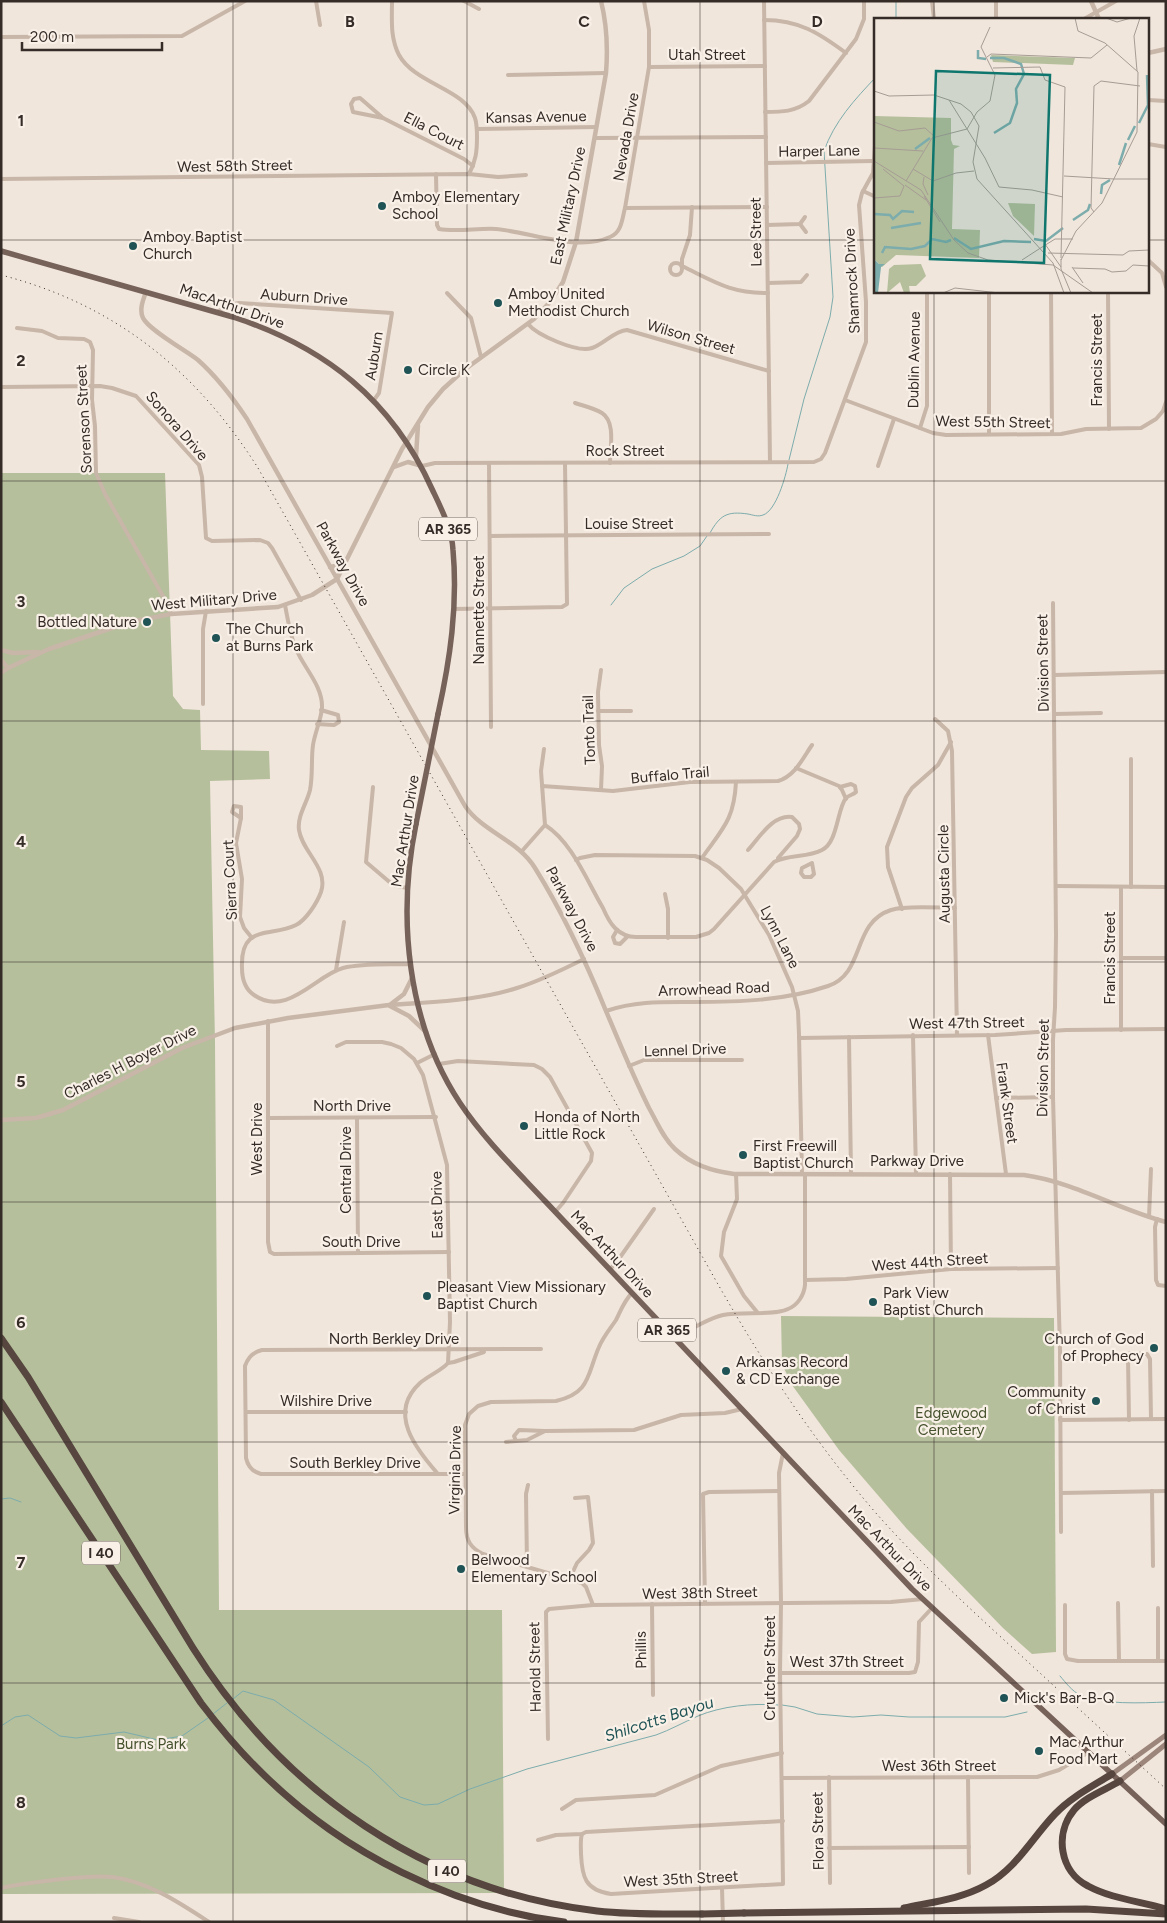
<svg xmlns="http://www.w3.org/2000/svg" width="1167" height="1923" font-family="Figtree,sans-serif">
<rect width="100%" height="100%" fill="#f1e6dc"/>
<g fill="#b5bf9c">
<path d="M1,473h164l8,223 10,13 17,1 1,40 68,1 1,28 -60,2 5,262 4,567h283l2,283 -503,1z"/>
<path d="M781,1316l273,2 2,334 -24,2 -29,-26 -96,-99 -68,-79 -47,-65 -10,-21z"/>
</g>
<g fill="none" stroke-linecap="round" stroke-linejoin="round">
<g stroke="#7cacac" stroke-width="1">
<path d="M896,1v18"/>
<path d="M789,460l15,-61 26,-82 3,-20 -9,-146c10,-29 31,-52 52,-74"/>
<path d="M710,533c10,-18 17,-22 38,-19 5,1 10,3 15,1 13,-4 23,-39 25,-51"/>
<path d="M611,605l13,-17 28,-19 32,-13 16,-10 7,-10"/>
<path d="M1,1499l9,-1 11,4"/>
<path d="M1060,1676c6,7 12,15 20,19 22,10 62,8 86,7"/>
<path d="M233,1699l10,-8 31,9 95,67 31,30 24,8 14,-1 32,-15 57,-20 129,-34c14,-5 28,-13 42,-19 24,-10 54,-13 80,-11"/>
<path d="M782,1705l13,2 22,7 36,3 28,-2 28,2h96l22,-5"/>
<path d="M213,1714l14,-11"/>
<path d="M1,1726l14,-9 13,-2 32,21 16,2 48,-6 34,8 24,-4 26,-18"/>
</g>
<g stroke="#c8b6a8" stroke-width="4">
<path d="M316,1l4,24"/>
<path d="M392,1c0,18 -2,37 7,54 16,29 66,34 76,63 2,6 2,12 2,19 0,14 -1,24 -8,37"/>
<path d="M464,1l15,8"/>
<path d="M764,1l6,461"/>
<path d="M932,1l2,18"/>
<path d="M996,1v18"/>
<path d="M1084,19l32,-18"/>
<path d="M764,20c35,0 55,13 82,33"/>
<path d="M1,37l181,-1 63,-35"/>
<path d="M649,67l116,-1"/>
<path d="M508,75l98,-2"/>
<path d="M360,98l23,20 -30,-6 -2,-8 3,-5z"/>
<path d="M1148,100l18,1"/>
<path d="M765,112c17,0 30,0 44,-11l47,-62 8,-20v-18"/>
<path d="M383,118l81,41 9,7"/>
<path d="M477,129l119,-2"/>
<path d="M595,138l171,-1"/>
<path d="M1148,144l18,3"/>
<path d="M766,163l107,-2"/>
<path d="M436,174l1,51 2,4c18,3 39,-1 57,0 35,3 82,23 114,8 12,-5 12,-18 15,-29l24,-141v-37l-5,-29"/>
<path d="M1,179l468,-5 29,3 28,-2"/>
<path d="M863,191l13,6"/>
<path d="M692,207l-2,28 -8,24v7c33,16 48,27 86,27"/>
<path d="M625,208l142,-1"/>
<path d="M800,224l6,8"/>
<path d="M767,225l33,-1 5,-7"/>
<path d="M1148,260l14,13 4,14"/>
<circle cx="676" cy="269" r="6"/>
<path d="M768,283l33,-1 6,-7"/>
<path d="M989,291v143"/>
<path d="M1051,291l1,143"/>
<path d="M1108,291l1,138"/>
<path d="M447,293l24,25 10,39"/>
<path d="M217,312l12,-7 10,-2 153,10 -13,80 -5,7"/>
<path d="M528,324c9,11 49,29 64,24 12,-4 22,-17 35,-18l142,41"/>
<path d="M17,328l25,3 16,7 26,1 6,3 3,8 -1,50 3,26 1,47 9,21 63,111 3,9"/>
<path d="M1,387l99,-1 12,2 24,8 63,69 3,12 4,61 6,3 48,-1 8,3 4,5 29,52"/>
<path d="M845,400l88,33 13,2 115,-1 25,-5 55,-1 15,-9 7,-8 3,-9"/>
<path d="M575,403c9,3 19,5 27,10 14,9 8,35 8,50"/>
<path d="M920,428l7,-22v-115"/>
<path d="M489,463l2,264"/>
<path d="M422,466l13,-3 379,-1 7,-3 4,-6 41,-111v-40l-7,-97 3,-12 11,-20 3,-40"/>
<path d="M878,466l16,-47"/>
<path d="M490,536l279,-2"/>
<path d="M1053,603l3,332 -1,72 -2,33v57l7,253 1,182"/>
<path d="M285,605c3,15 5,31 11,44 8,19 27,37 26,59 -1,12 -7,24 -9,37 -2,14 0,30 -3,45 -3,13 -13,26 -11,40 3,22 30,38 22,62 -4,11 -15,28 -25,33 -26,13 -56,-2 -54,43 0,11 3,21 12,27 33,23 62,-20 89,-27 21,-5 46,-3 68,-4"/>
<path d="M454,609l108,-2 5,-3 -2,-141"/>
<path d="M1054,675l112,-3"/>
<path d="M203,704v-75l3,-18"/>
<path d="M598,711h33"/>
<path d="M1055,714l46,-1"/>
<path d="M935,719l13,12 4,20 5,284"/>
<path d="M317,724l17,1 5,-3 -1,-7 -17,-5"/>
<path d="M796,768l43,18 3,4 4,9"/>
<path d="M542,786l71,5 77,-9 88,-1c17,-5 25,-23 34,-36"/>
<path d="M373,787l-7,75 27,23 14,3"/>
<path d="M601,790l1,-24 -3,-21 -1,-53 3,-22"/>
<path d="M234,806l7,1v11l-9,-6z"/>
<path d="M241,818l-5,25 6,36 -2,38 4,11 8,10"/>
<path d="M545,825c27,17 42,56 58,83 3,7 7,15 12,20 6,6 13,9 21,9h60l13,-4 5,-4 60,-67c15,-8 33,-4 48,-12 16,-8 15,-41 24,-52 3,-3 7,-3 10,-6l-1,-6 -4,-2 -11,3"/>
<path d="M748,850c11,-12 25,-36 44,-33l7,7 1,5 -3,7 -19,22"/>
<path d="M522,851l23,-26 -4,-54 3,-22"/>
<path d="M702,858c21,-30 32,-38 34,-76"/>
<path d="M576,860l4,-2 15,-3 100,1 12,4 12,8 22,21 28,46 23,52 6,24 1,23 3,140"/>
<path d="M812,863l2,11 -3,3h-7l-3,-4 1,-5z"/>
<path d="M1056,886l110,1"/>
<path d="M1121,887v143"/>
<path d="M1131,887v-128"/>
<path d="M665,894l3,15v29"/>
<path d="M902,909l-14,-42 -1,-20 19,-50 6,-9 26,-23 13,-23"/>
<path d="M617,930l-4,7 2,6 5,1 7,-7"/>
<path d="M1121,958h45"/>
<path d="M336,970l8,-48"/>
<path d="M419,1003c33,-2 67,-5 98,-15 23,-7 45,-18 67,-29"/>
<path d="M606,1011c30,-10 56,-9 87,-9 45,0 91,-1 135,-16 38,-13 23,-63 63,-76 15,-5 47,-2 64,-2"/>
<path d="M268,1021v221l2,10 4,2 175,-2"/>
<path d="M913,1035l3,139"/>
<path d="M988,1035l18,139"/>
<path d="M849,1037l2,137"/>
<path d="M799,1038l196,-3 71,-5 100,-1"/>
<path d="M337,1046l9,-4h36l9,2 10,4 13,11 9,16 24,90 3,157 -2,41"/>
<path d="M417,1063l18,-9"/>
<path d="M439,1064l19,-3 76,4 8,4 8,8 42,76 -1,8 -28,42 -8,9"/>
<path d="M629,1066l15,-6h98"/>
<path d="M996,1098l57,-1"/>
<path d="M269,1118l167,-1"/>
<path d="M357,1118l1,135"/>
<path d="M736,1174l1,25 -13,33 -3,24 23,40 13,16"/>
<path d="M950,1174l1,95"/>
<path d="M1149,1217l2,-48"/>
<path d="M1157,1219l-2,8 1,53 2,5 8,1"/>
<path d="M610,1269l6,-6 38,-54"/>
<path d="M805,1280l41,-1 105,-10 107,-1"/>
<path d="M670,1333c22,1 33,-14 53,-18 19,-4 51,1 65,-6 10,-4 16,-14 17,-24v-111"/>
<path d="M246,1412h160"/>
<path d="M1060,1420l106,-1"/>
<path d="M1129,1420l-1,-63 2,-4 17,1 3,5 1,60"/>
<path d="M516,1441l-2,-5 5,-6 26,1"/>
<path d="M506,1442l21,-2 18,-9 89,-1 47,-15 44,-2 17,-4"/>
<path d="M438,1474c-22,-25 -51,-61 -18,-91 9,-8 21,-12 28,-20l6,-1 30,-10"/>
<path d="M465,1474h-204c-8,-2 -13,-7 -15,-16l-1,-92c3,-9 8,-14 17,-16l279,-1"/>
<path d="M1152,1491l1,75"/>
<path d="M1061,1493l105,-2"/>
<path d="M527,1566l-1,-72 2,-9"/>
<path d="M570,1578l7,-15 12,-13 4,-7 -5,-46 -13,1"/>
<path d="M705,1603l-2,-109 6,-2 70,-1"/>
<path d="M1118,1603l1,58"/>
<path d="M652,1604l1,91"/>
<path d="M593,1605l-7,-18 -4,-4 -99,-29c-12,-6 -17,-13 -17,-27l-1,-102 4,-11 9,-8 13,-4 65,-1c35,-8 31,-27 43,-54 4,-10 11,-18 17,-27 5,-10 8,-19 16,-27"/>
<path d="M1065,1605v49l2,5 11,2h88"/>
<path d="M1158,1608v53"/>
<path d="M780,1673h129l6,-1 3,-10 1,-40 13,-14"/>
<path d="M548,1739l-2,-127 3,-3 44,-4 298,-3 32,-3"/>
<path d="M829,1777l1,106"/>
<path d="M968,1777l1,96"/>
<path d="M782,1778l255,-1 22,-7 30,-18"/>
<path d="M562,1809l14,-9 79,-5 66,-29 61,-13"/>
<path d="M582,1834c-2,6 -1,13 -1,20 1,23 4,36 30,40l172,-10 -3,-211 1,-70 -2,-130 4,-20"/>
<path d="M538,1840l18,-5 26,-1 4,-2 197,-11"/>
<path d="M829,1848l140,-1"/>
<path d="M1,1888c18,-4 35,-6 53,-8 19,-2 39,-5 58,-3 35,4 68,26 97,45"/>
<path d="M722,1888l1,34"/>
<path d="M114,1918l25,4"/>
</g>
<g stroke="#c8b6a8" stroke-width="4.5">
<path d="M1091,1l8,18"/>
<path d="M1148,53l18,-4"/>
<path d="M146,292c-3,8 -7,18 -3,26 6,12 42,32 55,42 19,17 35,38 49,59l218,387c19,27 53,34 70,62 28,45 51,94 71,143 14,33 27,65 43,97 8,14 14,30 26,41 17,16 37,22 59,25l290,1c50,7 93,34 142,47"/>
<path d="M416,456l2,-31"/>
<path d="M394,467l14,-5 14,4"/>
<path d="M330,567l15,-3"/>
<path d="M1,650l12,3 25,-1"/>
<path d="M1,660l7,8"/>
<path d="M1,673l7,-5 41,-19 81,-27 41,-8 107,-7 34,-12 25,-16 65,-130 26,-42 15,-18 21,-19 70,-51 16,-17 13,-20 13,-40 30,-169c2,-25 1,-48 -5,-72"/>
<path d="M391,1004l13,-10 8,-16"/>
<path d="M390,1006l19,10 17,16"/>
<path d="M1,1120l35,-2 27,-8 119,-62 53,-20 53,-10 101,-13 30,-2"/>
</g>
<g stroke="#9c857a" stroke-width="5">
<path d="M1112,1774l54,-39"/>
<path d="M1120,1781l46,-37"/>
</g>
<g stroke="#77625a" stroke-width="5.5">
<path d="M1,251l232,66c92,30 159,83 199,172 9,19 20,40 21,61 5,56 -3,110 -15,164"/>
<path d="M416,824c-19,93 -9,199 44,279 24,36 56,67 85,98l367,388 254,235"/>
</g>
<g stroke="#56463f" stroke-width="7">
<path d="M1,1338l27,39 165,271c91,144 233,243 404,263 35,4 70,3 105,3"/>
<path d="M1,1402l200,301c19,25 39,49 62,71 80,79 190,134 301,148"/>
<path d="M1120,1781c-15,9 -35,16 -46,29 -20,24 -14,62 14,76 24,13 52,15 78,23"/>
<path d="M904,1908c28,-6 57,-9 82,-23 30,-16 46,-47 69,-71 16,-17 38,-28 57,-40"/>
<path d="M744,1913l342,-4 80,5"/>
</g>
<path stroke="#352c28" stroke-width="1" stroke-dasharray="1 4" stroke-linecap="butt" d="M1,275c113,29 195,95 257,193l453,804c48,85 100,166 164,240 44,50 92,94 140,138 51,47 101,93 151,139"/>
<path stroke="#77625a" stroke-width="5.5" d="M416,824l22,-110"/>
<path stroke="#56463f" stroke-width="7" d="M702,1914l42,-1"/>
</g>
<path fill="none" stroke="#352c28" stroke-width="1" stroke-opacity="0.55" d="M233,1v1921M467,1v1921M700,1v1921M934,1v18M1,240h875M1148,240h18M934,291v1631M1,481h1165M1,721h1165M1,962h1165M1,1202h1165M1,1442h1165M1,1683h1165"/>
<g fill="#1f5355" stroke="#f9f0e8" stroke-width="2">
<circle cx="382" cy="206" r="5"/>
<circle cx="133" cy="246" r="5"/>
<circle cx="498" cy="303" r="5"/>
<circle cx="408" cy="370" r="5"/>
<circle cx="147" cy="622" r="5"/>
<circle cx="216" cy="638" r="5"/>
<circle cx="524" cy="1126" r="5"/>
<circle cx="743" cy="1155" r="5"/>
<circle cx="427" cy="1296" r="5"/>
<circle cx="873" cy="1302" r="5"/>
<circle cx="1154" cy="1348" r="5"/>
<circle cx="726" cy="1371" r="5"/>
<circle cx="1096" cy="1401" r="5"/>
<circle cx="461" cy="1569" r="5"/>
<circle cx="1004" cy="1698" r="5"/>
<circle cx="1039" cy="1751" r="5"/>
</g>
<g text-anchor="middle" dominant-baseline="central" stroke-width="4.5" stroke-linejoin="round" paint-order="stroke">
<g fill="#f9f0e8" stroke="#706762" stroke-width="1">
<rect x="419" y="517.5" width="58" height="23" rx="4"/>
<rect x="638" y="1318.5" width="58" height="23" rx="4"/>
<rect x="82" y="1541.5" width="38" height="23" rx="4"/>
<rect x="428" y="1859.5" width="38" height="23" rx="4"/>
</g>
<g font-size="14" font-weight="bold" fill="#352c28">
<text x="448" y="529">AR 365</text>
<text x="667" y="1330">AR 365</text>
<text x="101" y="1553">I 40</text>
<text x="447" y="1871">I 40</text>
</g>
<g font-size="15" fill="#352c28" stroke="#f9f0e8">
<text x="707" y="55">Utah Street</text>
<text transform="translate(536 117) rotate(-1)">Kansas Avenue</text>
<text transform="translate(434 131) rotate(27)">Ella Court</text>
<text transform="translate(626 137) rotate(-80)">Nevada Drive</text>
<text transform="translate(819 151) rotate(-1)">Harper Lane</text>
<text transform="translate(235 166) rotate(-1)">West 58th Street</text>
<text transform="translate(568 206) rotate(-78)">East Military Drive</text>
<text transform="translate(756 232) rotate(-91)">Lee Street</text>
<text transform="translate(852 281) rotate(-93)">Shamrock Drive</text>
<text transform="translate(304 297) rotate(4)">Auburn Drive</text>
<text transform="translate(232 306) rotate(19)">MacArthur Drive</text>
<text transform="translate(691 337) rotate(16)">Wilson Street</text>
<text transform="translate(374 356) rotate(-81)">Auburn</text>
<text transform="translate(914 360) rotate(-89)">Dublin Avenue</text>
<text transform="translate(1097 360) rotate(-90)">Francis Street</text>
<text transform="translate(84 419) rotate(-93)">Sorenson Street</text>
<text transform="translate(993 422) rotate(1)">West 55th Street</text>
<text transform="translate(177 426) rotate(49)">Sonora Drive</text>
<text x="625" y="451">Rock Street</text>
<text x="629" y="524">Louise Street</text>
<text transform="translate(343 564) rotate(61)">Parkway Drive</text>
<text transform="translate(214 600) rotate(-5)">West Military Drive</text>
<text transform="translate(479 610) rotate(-90)">Nannette Street</text>
<text transform="translate(1043 663) rotate(-91)">Division Street</text>
<text transform="translate(589 730) rotate(-92)">Tonto Trail</text>
<text transform="translate(670 775) rotate(-5)">Buffalo Trail</text>
<text transform="translate(405 831) rotate(-81)">Mac Arthur Drive</text>
<text transform="translate(944 874) rotate(-91)">Augusta Circle</text>
<text transform="translate(230 880) rotate(-93)">Sierra Court</text>
<text transform="translate(572 909) rotate(62)">Parkway Drive</text>
<text transform="translate(780 937) rotate(63)">Lynn Lane</text>
<text transform="translate(1110 958) rotate(-90)">Francis Street</text>
<text transform="translate(714 989) rotate(-2)">Arrowhead Road</text>
<text transform="translate(967 1023) rotate(-1)">West 47th Street</text>
<text transform="translate(685 1050) rotate(-2)">Lennel Drive</text>
<text transform="translate(130 1062) rotate(-27)">Charles H Boyer Drive</text>
<text transform="translate(1043 1068) rotate(-89)">Division Street</text>
<text transform="translate(1007 1103) rotate(82)">Frank Street</text>
<text x="352" y="1106">North Drive</text>
<text transform="translate(257 1139) rotate(-90)">West Drive</text>
<text x="917" y="1161">Parkway Drive</text>
<text transform="translate(346 1170) rotate(-90)">Central Drive</text>
<text transform="translate(437 1205) rotate(-91)">East Drive</text>
<text x="361" y="1242">South Drive</text>
<text transform="translate(612 1254) rotate(47)">Mac Arthur Drive</text>
<text transform="translate(930 1262) rotate(-4)">West 44th Street</text>
<text x="394" y="1339">North Berkley Drive</text>
<text x="326" y="1401">Wilshire Drive</text>
<text x="355" y="1463">South Berkley Drive</text>
<text transform="translate(455 1470) rotate(-89)">Virginia Drive</text>
<text transform="translate(890 1548) rotate(46)">Mac Arthur Drive</text>
<text transform="translate(700 1593) rotate(-1)">West 38th Street</text>
<text transform="translate(641 1650) rotate(-91)">Phillis</text>
<text x="847" y="1662">West 37th Street</text>
<text transform="translate(535 1667) rotate(-91)">Harold Street</text>
<text transform="translate(770 1668) rotate(-90)">Crutcher Street</text>
<text x="939" y="1766">West 36th Street</text>
<text transform="translate(818 1831) rotate(-91)">Flora Street</text>
<text transform="translate(681 1879) rotate(-3)">West 35th Street</text>
</g>
<g font-size="15" fill="#352c28" stroke="#f9f0e8" text-anchor="start">
<text x="392" y="197">Amboy Elementary<tspan x="392" dy="17">School</tspan></text>
<text x="143" y="237">Amboy Baptist<tspan x="143" dy="17">Church</tspan></text>
<text x="508" y="294">Amboy United<tspan x="508" dy="17">Methodist Church</tspan></text>
<text x="418" y="370">Circle K</text>
<text x="137" y="622" text-anchor="end">Bottled Nature</text>
<text x="226" y="629">The Church<tspan x="226" dy="17">at Burns Park</tspan></text>
<text x="534" y="1117">Honda of North<tspan x="534" dy="17">Little Rock</tspan></text>
<text x="753" y="1146">First Freewill<tspan x="753" dy="17">Baptist Church</tspan></text>
<text x="437" y="1287">Pleasant View Missionary<tspan x="437" dy="17">Baptist Church</tspan></text>
<text x="883" y="1293">Park View<tspan x="883" dy="17">Baptist Church</tspan></text>
<text x="1144" y="1339" text-anchor="end">Church of God<tspan x="1144" dy="17">of Prophecy</tspan></text>
<text x="736" y="1362">Arkansas Record<tspan x="736" dy="17">&amp; CD Exchange</tspan></text>
<text x="1086" y="1392" text-anchor="end">Community<tspan x="1086" dy="17">of Christ</tspan></text>
<text x="471" y="1560">Belwood<tspan x="471" dy="17">Elementary School</tspan></text>
<text x="1014" y="1698">Mick's Bar-B-Q</text>
<text x="1049" y="1742">Mac Arthur<tspan x="1049" dy="17">Food Mart</tspan></text>
</g>
<g font-size="15" fill="#46522d" stroke="#f9f0e8">
<text x="951" y="1413">Edgewood<tspan x="951" dy="17">Cemetery</tspan></text>
<text x="151" y="1744">Burns Park</text>
</g>
<g font-size="16" font-style="italic" fill="#1f5355" stroke="#f9f0e8">
<text transform="translate(659 1719) rotate(-18)">Shilcotts Bayou</text>
</g>
</g>
<g transform="translate(874 18)">
<rect width="275" height="275" fill="#f1e6dc"/>
<path d="M117,37l84,3 -2,7 -80,-3zM0,98l77,2v22l2,5 7,1 -6,3 -2,80 28,1 -1,28 -83,-3 -14,12 -8,-8zM134,185l27,1 -1,32 -21,-20zM47,246l5,12 -10,10h-7l1,7h-6l-4,-11 -13,11 2,-24 5,-4z" fill="#b5bf9c"/>
<path d="M0,241l5,5h6l-4,3 -3,26h-4z" fill="#7cacac"/>
<path fill="none" stroke="#7cacac" stroke-width="2.5" d="M104,32v8l8,1M116,40h14l17,6 3,10 -8,15 1,14 -7,20 -16,10M265,105l9,-18 -1,-30M254,122l7,-14M41,131l15,-11M245,147l7,-22M227,176l1,-9 8,-5M0,196l16,1 3,4 9,-8 12,1M199,202l15,-10 2,-6M17,210l30,-5M80,220l17,11 33,-8 27,1M160,221l12,2 17,-13M8,235l3,-6 26,2 14,-3 7,-7 14,3 5,-2"/>
<path fill="none" stroke="#a69c94" stroke-width="1" d="M201,0l3,13 27,12 33,29M232,0l11,4 14,-4M113,39l4,-3 100,4 16,-13M119,50l47,-1 5,13 20,7 -4,171M263,53l-3,-35 6,-18M0,73l15,5 45,-1 27,9 10,8 8,14 -6,36 4,17 76,84 11,30M75,82l36,58 14,29 33,3 31,7M0,104l25,9 26,-3 10,9M0,130l49,3M0,143l47,29 33,50 14,13 20,7 65,5 40,28M9,151l21,17M39,151l20,12 23,-8 18,-2M190,158l50,3M50,159l-1,7 5,11M240,161h35M32,163l26,-43 35,-9 10,-17 13,-11 5,-26 -14,-28 9,-20M31,167l21,15M50,178l16,26M0,180l26,-2 4,-10M220,194l-3,-4 3,-122 7,-5 39,5M171,226l16,23M165,231l16,-10h18M174,235l75,2 6,-4 20,-1M187,241v10l10,24M148,242l17,-11M187,242l15,-29 26,-28 35,-71 1,-60M198,249l11,16M199,250l32,1 7,3 14,-1 7,-6 16,1M69,275l12,-5 44,5"/>
<path fill="#0f766e" fill-opacity="0.15" stroke="#0f766e" stroke-width="2.5" d="M62,53l114,4 -6,188 -114,-4z"/>
<rect width="275" height="275" fill="none" stroke="#352c28" stroke-width="2.5"/>
</g>
<g font-size="16" text-anchor="middle" font-weight="bold" fill="#352c28" stroke="#f9f0e8" stroke-width="4.5" stroke-linejoin="round" paint-order="stroke">
<text x="350" y="27">B</text>
<text x="584" y="27">C</text>
<text x="817" y="27">D</text>
<text x="21" y="126">1</text>
<text x="21" y="366">2</text>
<text x="21" y="607">3</text>
<text x="21" y="847">4</text>
<text x="21" y="1087">5</text>
<text x="21" y="1328">6</text>
<text x="21" y="1568">7</text>
<text x="21" y="1808">8</text>
</g>
<rect width="1167" height="1923" fill="none" stroke="#352c28" stroke-width="5"/>
<path d="M22 42v8h140v-8" fill="none" stroke="#352c28" stroke-width="2.5"/>
<text x="30" y="42" font-size="15" fill="#352c28" stroke="#f9f0e8" stroke-width="4" paint-order="stroke">200 m</text>
</svg>
